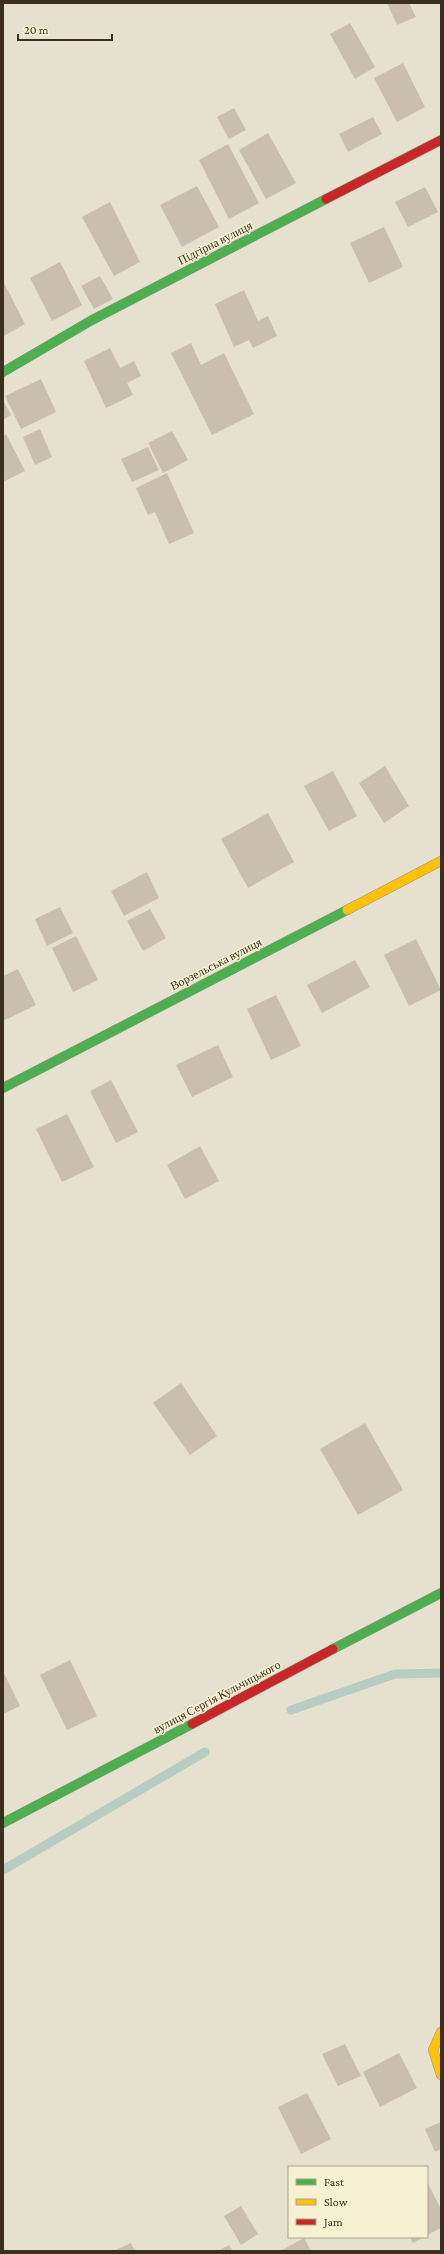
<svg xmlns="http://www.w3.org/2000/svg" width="444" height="2254" font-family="'Crimson Pro',serif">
<rect width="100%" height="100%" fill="#e6e1ce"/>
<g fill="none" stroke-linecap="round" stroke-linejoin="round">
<g stroke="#b9ccc2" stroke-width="9">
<path d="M291,1710l104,-36 46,-1"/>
<path d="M3,1870l202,-118"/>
</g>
</g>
<g fill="#cabfae">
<path d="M387,3h22l7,14 -19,8z"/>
<path d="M350,23l25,44 -20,12 -25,-45z"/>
<path d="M403,63l22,44 -28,15 -23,-44z"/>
<path d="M234,108l12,22 -17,9 -12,-22z"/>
<path d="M373,117l9,17 -34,18 -9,-18z"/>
<path d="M268,133l28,50 -30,16 -27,-49z"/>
<path d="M228,144l31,59 -30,16 -30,-59z"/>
<path d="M197,186l22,41 -37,20 -22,-42z"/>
<path d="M425,187l13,25 -30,15 -13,-25z"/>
<path d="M110,202l30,60 -26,14 -32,-59z"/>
<path d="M384,227l19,40 -34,16 -19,-40z"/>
<path d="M60,262l22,43 -30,16 -22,-43z"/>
<path d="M100,276l13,23 -19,10 -13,-23z"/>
<path d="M3,281l22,43 -21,12 -1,-1z"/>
<path d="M244,290l14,31 10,-5 9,20 -24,12 -4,-8 -15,7 -19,-43z"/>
<path d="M191,343l10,22 23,-12 30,61 -42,21 -41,-82z"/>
<path d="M110,348l10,20 14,-7 7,15 -14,7 6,12 -27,13 -22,-47z"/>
<path d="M41,379l15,33 -35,17 -16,-33z"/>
<path d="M3,400l8,15 -8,5z"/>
<path d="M40,429l12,28 -17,8 -12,-28z"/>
<path d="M172,431l16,29 -25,13 -15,-30z"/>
<path d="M6,434l19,37 -22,11v-46z"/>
<path d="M148,447l11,23 -27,12 -11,-23z"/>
<path d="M167,473l27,60 -25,11 -14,-32 -7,3 -12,-27z"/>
<path d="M385,766l24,40 -25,17 -25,-40z"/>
<path d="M333,771l24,45 -28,15 -25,-45z"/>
<path d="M268,813l26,49 -46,26 -27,-49z"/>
<path d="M147,872l12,26 -35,18 -13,-25z"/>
<path d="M60,907l13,26 -26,13 -12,-27z"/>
<path d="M150,909l16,29 -23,13 -16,-30z"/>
<path d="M76,936l22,44 -25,12 -21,-44z"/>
<path d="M416,939l25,51 -32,16 -25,-51z"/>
<path d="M355,960l15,27 -48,26 -15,-28z"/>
<path d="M18,969l18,36 -33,16v-45z"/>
<path d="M276,995l25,51 -30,14 -24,-51z"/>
<path d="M218,1045l15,32 -41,20 -16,-32z"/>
<path d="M111,1080l27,52 -22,11 -26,-52z"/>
<path d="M67,1114l27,53 -32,15 -26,-53z"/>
<path d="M200,1146l19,35 -34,18 -18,-34z"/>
<path d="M181,1383l36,53 -27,19 -37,-52z"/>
<path d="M365,1423l38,67 -45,25 -38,-66z"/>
<path d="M70,1660l27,56 -30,14 -27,-55z"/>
<path d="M3,1671l17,35 -17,8z"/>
<path d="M345,2044l16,32 -23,10 -16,-32z"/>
<path d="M399,2053l18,35 -37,19 -17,-35z"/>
<path d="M307,2093l24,46 -30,15 -23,-47z"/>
<path d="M441,2122v27l-6,3 -10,-23z"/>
<path d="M427,2182l14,27v19l-14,7z"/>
<path d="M241,2206l17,28 -17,11 -17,-29z"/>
<path d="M410,2237h14l-11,6z"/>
<path d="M304,2238l7,13h-31z"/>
<path d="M131,2243l4,8h-22z"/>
<path d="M229,2245l3,6h-14z"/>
</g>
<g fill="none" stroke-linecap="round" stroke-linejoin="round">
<defs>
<g id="fast">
<path d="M3,372l89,-52 234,-121"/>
<path d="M3,1088l344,-178"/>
<path d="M333,1649l108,-56"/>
<path d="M3,1823l189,-99"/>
</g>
<g id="slow">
<path d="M347,910l94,-49"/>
<path d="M441,2032l-8,18 8,25"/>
</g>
<g id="jam">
<path d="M326,199l115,-59"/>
<path d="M192,1724l141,-75"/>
</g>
</defs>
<use href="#fast" stroke="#9b9586" stroke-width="10"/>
<use href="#slow" stroke="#9b9586" stroke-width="10"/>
<use href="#jam" stroke="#9b9586" stroke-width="10"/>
<use href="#fast" stroke="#4caf50" stroke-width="9"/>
<use href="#slow" stroke="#ffc107" stroke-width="9"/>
<use href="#jam" stroke="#c62828" stroke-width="9"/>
</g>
<g text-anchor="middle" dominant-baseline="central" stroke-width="3" stroke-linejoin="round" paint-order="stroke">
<g font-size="12" fill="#3b2f1e" stroke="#f7f1d3">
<text transform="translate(215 243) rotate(-27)">Підгірна вулиця</text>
<text transform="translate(216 964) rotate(-27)">Ворзельська вулиця</text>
<text transform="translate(217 1697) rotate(-28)">вулиця Сергія Кульчицького</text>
</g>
</g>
<rect width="444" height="2254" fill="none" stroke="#3b2f1e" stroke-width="8"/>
<rect x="288" y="2166" width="140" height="72" fill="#f7f1d3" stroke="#aca38b"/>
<rect x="296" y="2179" width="20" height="6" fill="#4caf50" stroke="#aca38b"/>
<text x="324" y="2186" font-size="12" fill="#3b2f1e">Fast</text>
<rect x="296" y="2199" width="20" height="6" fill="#ffc107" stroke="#aca38b"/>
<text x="324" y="2206" font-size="12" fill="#3b2f1e">Slow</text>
<rect x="296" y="2219" width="20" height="6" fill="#c62828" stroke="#aca38b"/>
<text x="324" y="2226" font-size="12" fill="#3b2f1e">Jam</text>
<path d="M18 34v6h94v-6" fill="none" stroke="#3b2f1e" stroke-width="2"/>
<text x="24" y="34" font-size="12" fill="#3b2f1e" stroke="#f7f1d3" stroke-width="3" paint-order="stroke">20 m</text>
</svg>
